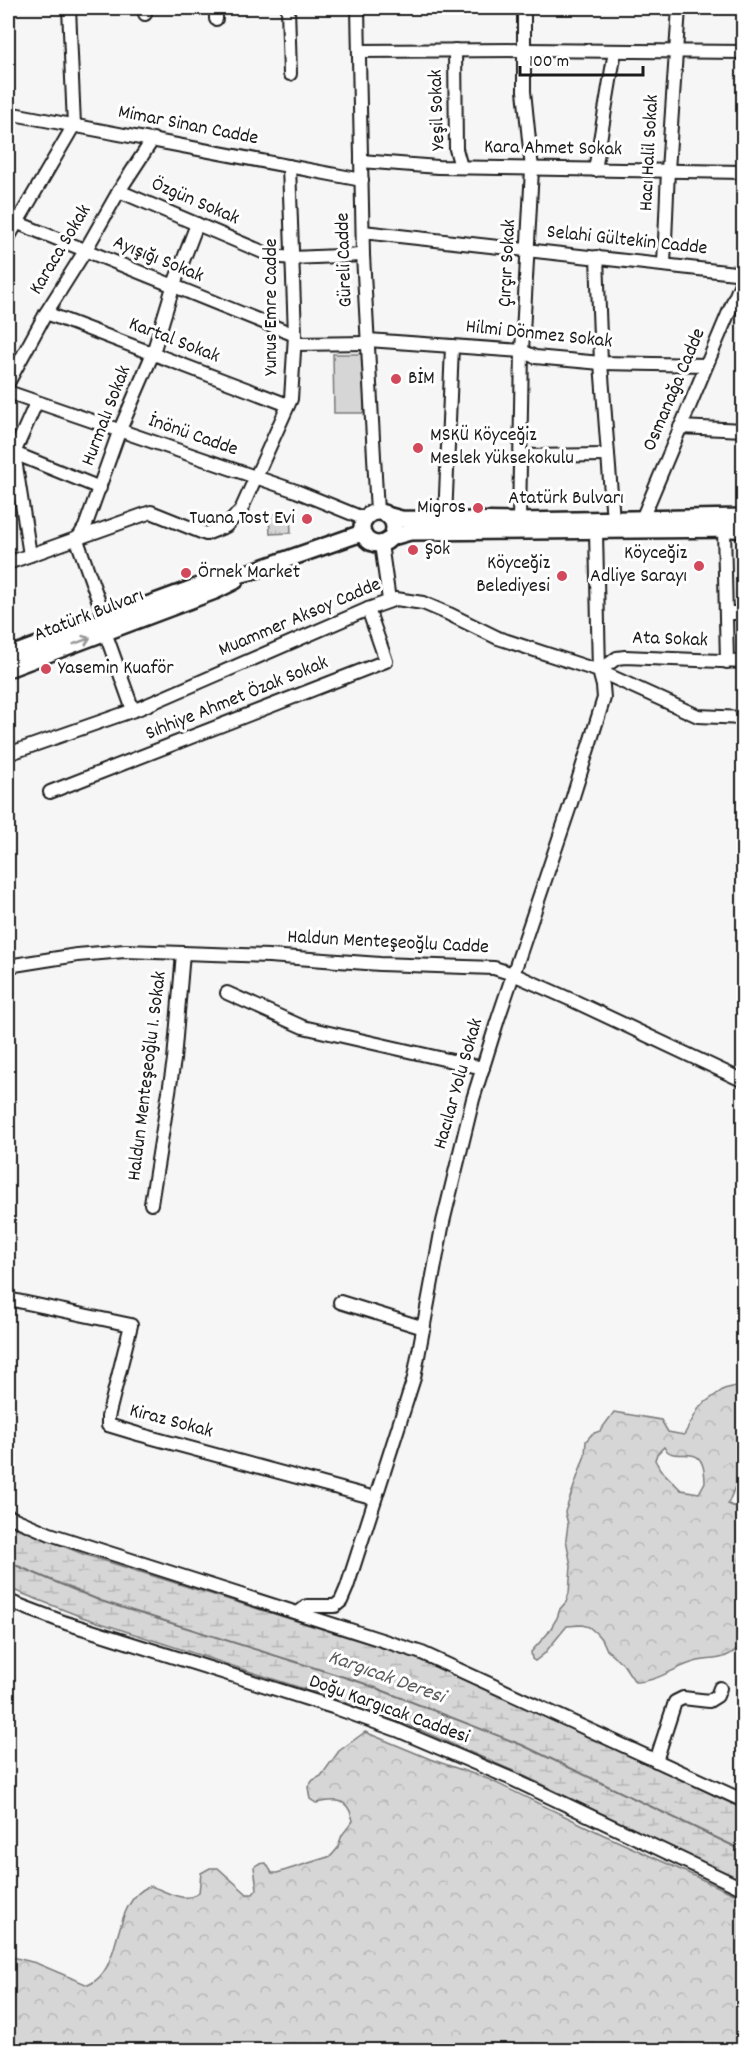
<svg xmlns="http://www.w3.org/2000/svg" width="751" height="2058" font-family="Dekko,sans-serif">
<defs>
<pattern id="grass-tufts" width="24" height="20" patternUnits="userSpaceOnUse" patternTransform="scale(1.5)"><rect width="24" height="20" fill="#d6d6d6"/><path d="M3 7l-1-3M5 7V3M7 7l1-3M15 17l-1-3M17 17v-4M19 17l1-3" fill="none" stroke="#b7b7b7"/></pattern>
<pattern id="forest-crowns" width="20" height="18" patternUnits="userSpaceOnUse" patternTransform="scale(1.5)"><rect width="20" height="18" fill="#d6d6d6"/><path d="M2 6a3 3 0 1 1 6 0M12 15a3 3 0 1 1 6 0" fill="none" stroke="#b7b7b7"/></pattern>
<pattern id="wetland-marsh" width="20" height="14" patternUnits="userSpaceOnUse" patternTransform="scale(1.5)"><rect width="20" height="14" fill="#d6d6d6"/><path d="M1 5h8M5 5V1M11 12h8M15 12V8" fill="none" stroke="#b7b7b7"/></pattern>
</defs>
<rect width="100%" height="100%" fill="#f6f6f6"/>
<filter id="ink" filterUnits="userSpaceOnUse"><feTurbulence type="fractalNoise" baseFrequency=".0167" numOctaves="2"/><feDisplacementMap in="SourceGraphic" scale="12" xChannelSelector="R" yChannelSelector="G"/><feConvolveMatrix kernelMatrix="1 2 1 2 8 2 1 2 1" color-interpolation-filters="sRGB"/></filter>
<g filter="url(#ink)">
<path fill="url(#grass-tufts)" stroke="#797979" stroke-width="1.5" d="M269,514h21l1,19 -21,1z"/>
<g fill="url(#forest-crowns)" stroke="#797979" stroke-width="1.5" fill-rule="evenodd">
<path d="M732,1387l7,1 5,4 -1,90h-6l-9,22 15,6 1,130c-5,8 -10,13 -18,16 -9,4 -18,3 -28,5 -23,5 -39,21 -63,21l-12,-18 -16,-14 -4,-9 -7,-8 -7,-6 -7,-2 -15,1 -23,28 -9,7 -3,-2 -1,-7 17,-19 9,-15 3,-9 6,-7 3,-9 2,-27 -5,-27 2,-15 -3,-12 20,-57 1,-14 6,-7 8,-3 14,-19 47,8 7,12 16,3 16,-29 24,-17zM664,1447c11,20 40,-12 41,35l-6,11 -18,-3 -21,-21 -5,-9 2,-6z"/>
<path d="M365,1732l65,27 58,20 116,56 139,63v152h-735v-94l28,7 52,22c37,-15 21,-83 62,-99 17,5 33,18 49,7l2,-20 9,-5h8l29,26h6l4,-5 -3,-22 4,-3 8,-1 6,10h5l54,-17 6,-7 5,-14 11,-14c-5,-24 -17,-22 -37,-18l-6,-4 -2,-12 5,-7 8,-4 18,-25z"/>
</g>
<path fill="url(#wetland-marsh)" stroke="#797979" stroke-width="1.5" d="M8,1524l75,30 332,104 77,32 251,119v73l-225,-109 -103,-45 -80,-29 -253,-82 -74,-29z"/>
<path fill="#d6d6d6" stroke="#797979" stroke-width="1.5" d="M333,354h31v59h-30z"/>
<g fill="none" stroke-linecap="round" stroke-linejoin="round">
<path stroke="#727272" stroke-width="2" d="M8,1562l93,39 262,82 159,62 222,106"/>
<defs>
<g id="minor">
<path d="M144,8l1,6"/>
<path d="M216,8v11"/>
<path d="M288,8l2,66"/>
<path d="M358,8l5,247 14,257"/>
<path d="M455,50l1,99 5,18"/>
<path d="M359,51l165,-1 220,2"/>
<path d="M8,113l354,67"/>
<path d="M361,161l77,6 306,5"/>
<path d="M595,170l20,-119"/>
<path d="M119,191l153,65 20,2 71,-3"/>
<path d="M8,219l287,116"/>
<path d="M363,232l381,42"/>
<path d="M8,238l66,-113 -5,-117"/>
<path d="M597,257l4,106 12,157"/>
<path d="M664,264l4,-94 11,-162"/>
<path d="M46,313l242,92"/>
<path d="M368,340l154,11 13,6 66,6 105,2"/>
<path d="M295,344l73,-1"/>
<path d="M8,383l38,-70 39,-62 34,-60 34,-52"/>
<path d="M8,392l288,99 69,28"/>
<path d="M680,427l64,3"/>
<path d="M9,451l91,37"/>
<path d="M520,456l88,-1"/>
<path d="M642,519l102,-243"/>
<path d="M445,520l7,-174"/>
<path d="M519,521l3,-170 10,-182 -8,-78v-83"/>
<path d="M724,529l3,133"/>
<path d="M381,544l8,56"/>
<path d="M30,555l-16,-102 22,-50"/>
<path d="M8,563l143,-51 55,22 20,-8 15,-16 50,-111 4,-64 -6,-169"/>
<path d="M726,613h18"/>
<path d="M105,619l-28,-79 8,-13 34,-95 34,-79 20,-66 24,-63"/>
<path d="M105,632l28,78"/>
<path d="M599,671l18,-13 8,-1 119,5"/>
<path d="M8,754l132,-46 228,-99 28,-10 27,4 26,11 49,24 101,33 99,45 46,2"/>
<path d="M50,792l336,-131 -18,-52"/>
<path d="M8,966l69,-11 48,-4 144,5 111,8 114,4 19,6 61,27 170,80"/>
<path d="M227,993l76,34 180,41"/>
<path d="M151,1204l23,-144 9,-107"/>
<path d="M8,1299l123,26 -23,92v8l30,9 237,64"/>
<path d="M340,1302l84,26"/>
<path d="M8,1516l42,18 372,119 322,148"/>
<path d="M8,1601l58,22 267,84 64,23 115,49 232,110"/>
<path d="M298,1613l9,-7h28l6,-5 6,-14 67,-209 29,-156 30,-123 25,-80 72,-213 34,-108 -1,-12 -4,-15 -3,-139"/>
<path d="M656,1761l19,-59 8,-4 26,3 8,-5 3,-8"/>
</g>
<g id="major">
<circle cx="378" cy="528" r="16"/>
<path d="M390,516l11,3 118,2 225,-4"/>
<path d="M392,537l18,-5 334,-3"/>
<path d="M8,656l199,-73 43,-11 112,-39"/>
<path d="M8,669l207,-78 20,-10"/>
</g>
</defs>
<use href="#minor" stroke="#1c1c1c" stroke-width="16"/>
<use href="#major" stroke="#1c1c1c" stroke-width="20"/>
<use href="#minor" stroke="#fff" stroke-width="12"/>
<use href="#major" stroke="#fff" stroke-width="15"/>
</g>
<defs><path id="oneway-shaft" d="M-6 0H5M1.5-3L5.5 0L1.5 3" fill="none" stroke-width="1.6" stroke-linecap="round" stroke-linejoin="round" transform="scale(1.5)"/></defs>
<use stroke="#999" href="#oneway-shaft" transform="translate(82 641) rotate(-21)"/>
</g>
<g fill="#d1495b" stroke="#fff" stroke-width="2">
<circle cx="396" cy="379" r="6"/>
<circle cx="418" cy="448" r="6"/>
<circle cx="478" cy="508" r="6"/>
<circle cx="307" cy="519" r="6"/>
<circle cx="413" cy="550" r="6"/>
<circle cx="699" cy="566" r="6"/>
<circle cx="186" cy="573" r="6"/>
<circle cx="562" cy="576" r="6"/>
<circle cx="46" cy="669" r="6"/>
</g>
<g text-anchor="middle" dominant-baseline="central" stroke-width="6" stroke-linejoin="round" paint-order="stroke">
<g font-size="20" fill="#1c1c1c" stroke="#fff">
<text transform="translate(438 110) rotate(-92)">Yeşil Sokak</text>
<text transform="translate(188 126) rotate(11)">Mimar Sinan Cadde</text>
<text transform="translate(553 149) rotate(1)">Kara Ahmet Sokak</text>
<text transform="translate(650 153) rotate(-87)">Hacı Halil Sokak</text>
<text transform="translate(195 202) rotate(23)">Özgün Sokak</text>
<text transform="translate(627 241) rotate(6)">Selahi Gültekin Cadde</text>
<text transform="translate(61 250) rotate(-59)">Karaca Sokak</text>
<text transform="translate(158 260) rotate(22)">Ayışığı Sokak</text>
<text transform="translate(345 260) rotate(-92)">Güreli Cadde</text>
<text transform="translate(508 263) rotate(-87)">Çırçır Sokak</text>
<text transform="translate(272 307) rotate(-90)">Yunus Emre Cadde</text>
<text transform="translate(539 335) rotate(6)">Hilmi Dönmez Sokak</text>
<text transform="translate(174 341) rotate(21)">Kartal Sokak</text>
<text transform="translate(675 390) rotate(-67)">Osmanağa Cadde</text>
<text transform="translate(107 416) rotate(-69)">Hurmalı Sokak</text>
<text transform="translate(193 436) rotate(19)">İnönü Cadde</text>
<text x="566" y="499">Atatürk Bulvarı</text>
<text transform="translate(89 616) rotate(-21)">Atatürk Bulvarı</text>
<text transform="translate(300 618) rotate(-23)">Muammer Aksoy Cadde</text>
<text transform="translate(670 640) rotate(2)">Ata Sokak</text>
<text transform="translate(237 699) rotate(-22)">Sıhhiye Ahmet Özak Sokak</text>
<text transform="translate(388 943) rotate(3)">Haldun Menteşeoğlu Cadde</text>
<text transform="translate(148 1076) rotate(-83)">Haldun Menteşeoğlu 1. Sokak</text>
<text transform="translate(459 1084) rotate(-74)">Hacılar Yolu Sokak</text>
<text transform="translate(171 1422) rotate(15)">Kiraz Sokak</text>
<text transform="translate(389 1710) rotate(20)">Doğu Kargıcak Caddesi</text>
</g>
<g font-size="20" fill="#1c1c1c" stroke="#fff" text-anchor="start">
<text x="408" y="379">BİM</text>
<text x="430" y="436">MSKÜ Köyceğiz<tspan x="430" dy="23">Meslek Yüksekokulu</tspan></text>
<text x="466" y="508" text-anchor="end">Migros</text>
<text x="295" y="519" text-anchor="end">Tuana Tost Evi</text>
<text x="425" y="550">Şok</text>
<text x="687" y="554" text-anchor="end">Köyceğiz<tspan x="687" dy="23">Adliye Sarayı</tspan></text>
<text x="550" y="564" text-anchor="end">Köyceğiz<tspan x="550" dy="23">Belediyesi</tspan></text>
<text x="198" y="573">Örnek Market</text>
<text x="58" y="669">Yasemin Kuaför</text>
</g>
<g font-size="21" font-style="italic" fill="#5d5d5d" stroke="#fff">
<text transform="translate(386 1678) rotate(20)">Kargıcak Deresi</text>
</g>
</g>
<rect width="751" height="2058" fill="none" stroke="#fff" stroke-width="30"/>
<rect x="15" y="15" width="721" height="2028" fill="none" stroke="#1c1c1c" stroke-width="2" filter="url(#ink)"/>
<path d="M520 66v9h123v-9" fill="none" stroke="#1c1c1c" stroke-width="3"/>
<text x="529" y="66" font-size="18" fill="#1c1c1c" stroke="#ffffff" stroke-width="4.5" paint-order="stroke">100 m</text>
</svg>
